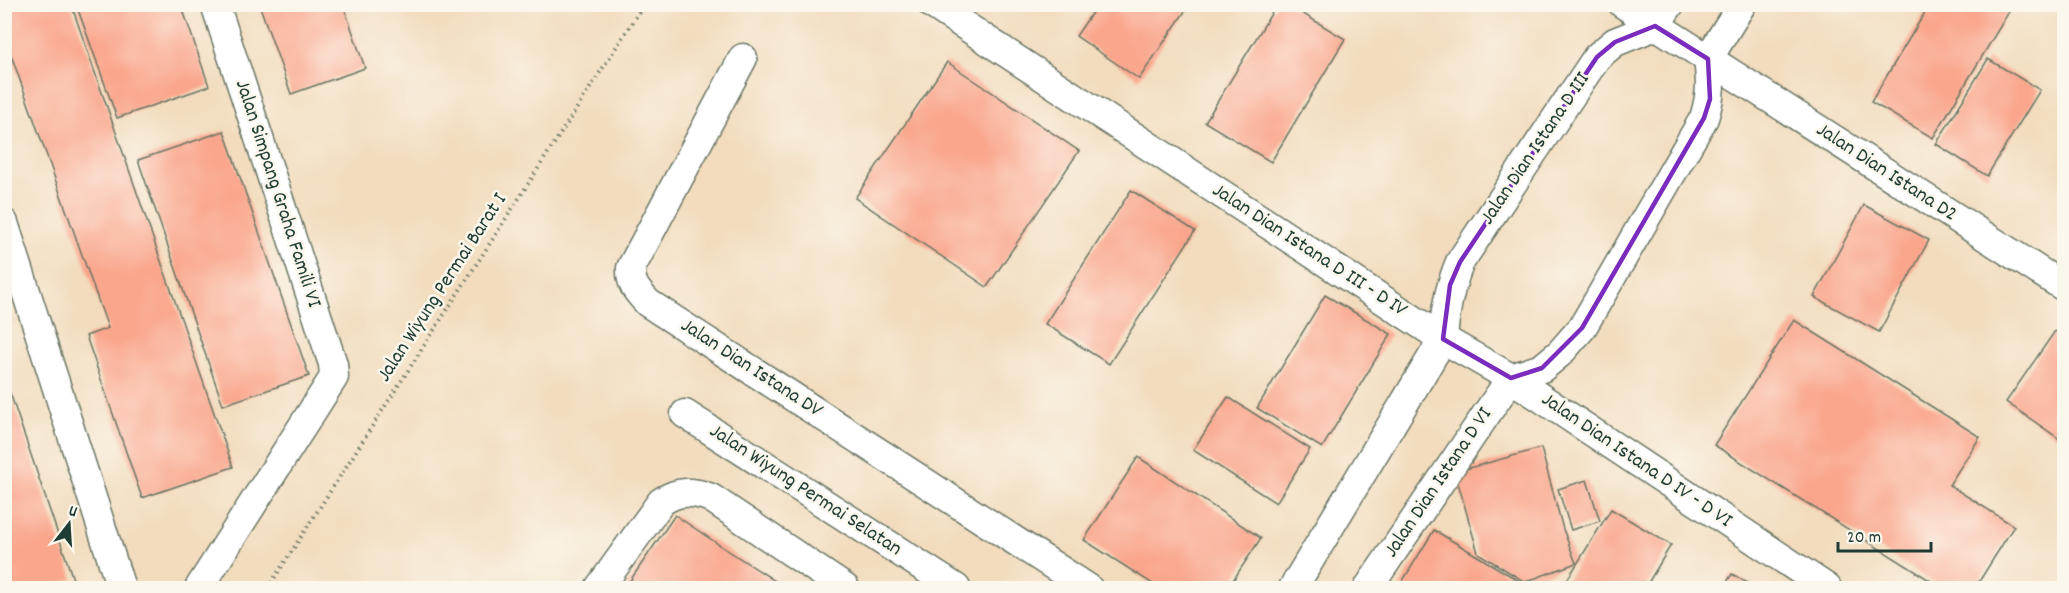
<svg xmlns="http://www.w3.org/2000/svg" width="2069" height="593" font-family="Dekko,sans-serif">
<rect width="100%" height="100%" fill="#fbf7ec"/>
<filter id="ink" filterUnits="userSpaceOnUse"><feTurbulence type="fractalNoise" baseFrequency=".0167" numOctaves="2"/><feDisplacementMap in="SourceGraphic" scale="12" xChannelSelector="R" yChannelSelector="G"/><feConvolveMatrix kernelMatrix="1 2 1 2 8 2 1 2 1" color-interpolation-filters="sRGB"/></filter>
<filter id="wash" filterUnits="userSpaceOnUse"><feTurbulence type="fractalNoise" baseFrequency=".008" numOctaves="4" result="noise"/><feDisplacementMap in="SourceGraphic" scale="24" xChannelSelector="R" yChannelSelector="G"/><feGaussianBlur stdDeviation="1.35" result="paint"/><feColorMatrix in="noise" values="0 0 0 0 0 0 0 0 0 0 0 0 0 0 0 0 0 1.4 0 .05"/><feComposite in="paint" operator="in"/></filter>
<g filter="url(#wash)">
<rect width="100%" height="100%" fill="#f2dcbd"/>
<g id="blocks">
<g fill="#faa68c">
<path d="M4,4h67l162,463 -91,31 -56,-162 22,-8 -104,-293z"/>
<path d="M76,4h105l28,82 -92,32z"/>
<path d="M259,4h84l22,64 -74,26z"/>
<path d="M1098,4h92l-51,75 -63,-43z"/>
<path d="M1277,4h10l58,35 -74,123 -66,-40z"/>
<path d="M1930,4h71l9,6 -77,128 -62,-36z"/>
<path d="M1988,59l52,31 -53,86 -51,-32z"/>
<path d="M947,62l132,89 -92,136 -132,-89z"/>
<path d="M224,131l85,245 -86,29 -85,-245z"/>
<path d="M1131,190l64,41 -86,133 -64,-40z"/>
<path d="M1864,205l65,35 -50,92 -65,-35z"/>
<path d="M1325,295l66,39 -69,114 -65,-40z"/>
<path d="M1794,320l186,117 -31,48 65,41 -39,62h-33l-228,-143z"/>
<path d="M2055,331l9,6v105l-58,-40z"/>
<path d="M4,375l69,204 -30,9h-39z"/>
<path d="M1228,397l82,52 -34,54 -83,-53z"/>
<path d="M1541,448l22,81 13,34 -51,19 -47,-29 -23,-81z"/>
<path d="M1138,457l123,81 -33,50h-69l-75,-48z"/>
<path d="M1587,480l13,41 -29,9 -13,-41z"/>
<path d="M1611,509l60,36 -26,43h-83z"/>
<path d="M675,515l46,31 65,42h-161z"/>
<path d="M1434,530l97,58h-129l-3,-1z"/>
<path d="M1732,574l24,14h-33z"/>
</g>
</g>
</g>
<g filter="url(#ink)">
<use href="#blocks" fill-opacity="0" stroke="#697564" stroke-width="1.5"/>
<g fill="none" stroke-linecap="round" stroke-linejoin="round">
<defs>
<g id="street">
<path d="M932,4l511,335 68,39 316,210"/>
<path d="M1623,4l441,283"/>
<path d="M1655,26l15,-22"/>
<path d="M743,58l-112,210c-1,16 6,23 17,35l440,285"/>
<path d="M1708,59l34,-55"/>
<path d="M4,223l117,365"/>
<path d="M1511,378l31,-10 18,-15 22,-25 122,-210c7,-22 7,-36 4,-59"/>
<path d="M685,414l271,174"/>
<path d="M199,588l135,-211 -1,-13 -118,-360"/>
<path d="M599,588l62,-86c17,-12 32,-11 50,-4l134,90"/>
<path d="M1293,588l150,-249c2,-28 6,-51 17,-77l137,-205 18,-15 40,-16"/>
<path d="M1368,588l143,-210"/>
</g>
</defs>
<use href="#street" stroke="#697564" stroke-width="31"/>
<path stroke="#697564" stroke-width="4" stroke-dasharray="1.5 4.5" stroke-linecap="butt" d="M268,588l376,-584"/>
<use href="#street" stroke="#fff" stroke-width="28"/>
</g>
</g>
<path fill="none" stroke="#7b2cbf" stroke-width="4.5" stroke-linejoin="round" d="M1655,26l53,33 2,40 -6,19 -122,210 -40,40 -31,10 -68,-39 7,-54 10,-23 137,-205 18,-15z"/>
<g text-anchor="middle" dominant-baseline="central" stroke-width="5" stroke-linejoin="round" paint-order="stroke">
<g font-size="21" fill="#1f3d34" stroke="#fbf7ec">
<text transform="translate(1536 149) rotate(-56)">Jalan Dian Istana D III</text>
<text transform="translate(1886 173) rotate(33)">Jalan Dian Istana D2</text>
<text transform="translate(277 194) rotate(72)">Jalan Simpang Graha Famili VI</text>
<text transform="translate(1309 251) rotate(33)">Jalan Dian Istana D III - D IV</text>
<text transform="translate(443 288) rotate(-57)">Jalan Wiyung Permai Barat I</text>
<text transform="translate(751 369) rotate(33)">Jalan Dian Istana DV</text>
<text transform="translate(1636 461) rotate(34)">Jalan Dian Istana D IV - D VI</text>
<text transform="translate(1439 483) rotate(-56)">Jalan Dian Istana D VI</text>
<text transform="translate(805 491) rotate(33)">Jalan Wiyung Permai Selatan</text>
</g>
</g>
<rect width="2069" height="593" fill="none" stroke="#fbf7ec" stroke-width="24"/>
<g transform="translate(69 524) rotate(17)" stroke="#fbf7ec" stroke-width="4.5" paint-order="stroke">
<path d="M0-4.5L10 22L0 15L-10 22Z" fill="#1f3d34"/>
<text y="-9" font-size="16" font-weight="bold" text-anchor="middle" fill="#1f3d34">U</text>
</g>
<path d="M1838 542v9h93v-9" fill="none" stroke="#1f3d34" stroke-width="3"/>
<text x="1847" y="542" font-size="18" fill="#1f3d34" stroke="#fbf7ec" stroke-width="4.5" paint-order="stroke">20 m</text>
</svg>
